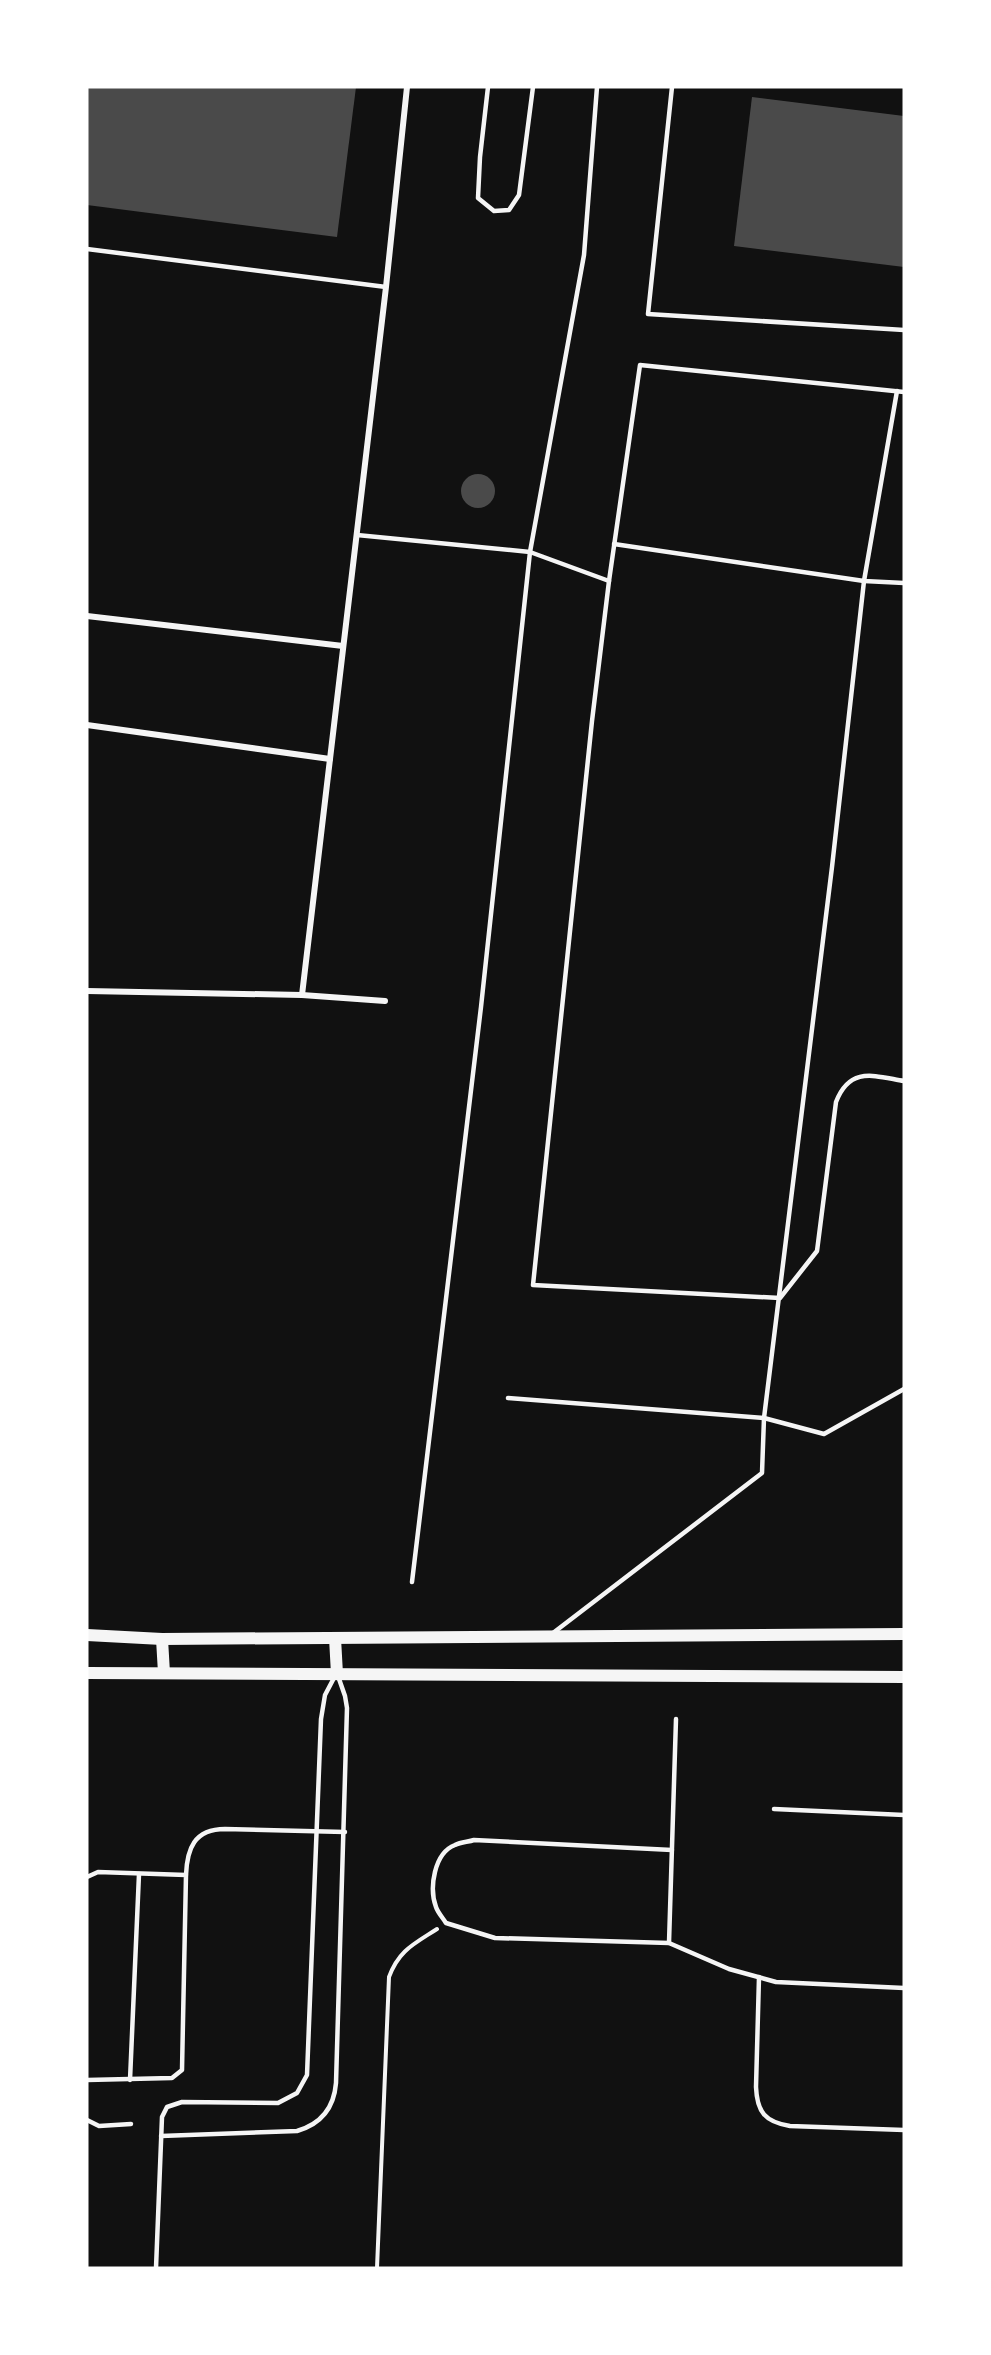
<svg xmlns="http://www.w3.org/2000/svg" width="991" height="2355" font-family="'Asap Condensed',sans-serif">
<rect width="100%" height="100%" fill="#111"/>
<g fill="#4a4a4a">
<path d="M87,87h269l-19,150 -250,-32z"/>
<path d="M752,97l152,19v151l-170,-21z"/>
<circle cx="478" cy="491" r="17"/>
</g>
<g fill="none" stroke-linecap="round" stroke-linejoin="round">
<path stroke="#f5f5f5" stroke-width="4" d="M377,2268l12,-291c10,-27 25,-33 48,-48"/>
<g stroke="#f5f5f5" stroke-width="4.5">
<path d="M488,87l-8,70 -2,41 16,13 15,-1 10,-15 14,-108"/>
<path d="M672,87l-24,227 256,16"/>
<path d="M87,249l299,38"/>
<path d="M904,392l-264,-27 -31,216 -17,140 -59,564 247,13 37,-47 19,-149c14,-36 38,-26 68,-21"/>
<path d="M357,535l173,17 79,29"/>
<path d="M614,544l250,37 40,2"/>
<path d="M508,1398l256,20 60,16 80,-45"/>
<path d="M412,1582l69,-575 49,-455 54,-297 13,-168"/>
<path d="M553,1633l209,-160 2,-55 68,-551 32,-286 33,-190"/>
<path d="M774,1809l130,6"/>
<path d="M672,1850l-198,-10c-6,2 -13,2 -19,5 -21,8 -26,43 -19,62 2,6 7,11 10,16l49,15 174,5 60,26 47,13 128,6"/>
<path d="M186,1875c1,-26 8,-46 39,-46l120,3"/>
<path d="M87,1877l11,-5 88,3 -4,195 -10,8 -85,2"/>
<path d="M669,1943l7,-224"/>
<path d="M759,1977l-3,110c1,25 9,35 34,39l114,4"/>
<path d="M130,2080l9,-206"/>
<path d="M87,2120l12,6 32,-2"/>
<path d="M161,2136l136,-5c24,-7 37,-23 39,-48l11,-375 -2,-12 -7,-20"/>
<path d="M156,2268l6,-151 5,-10 15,-5 96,1 19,-10 10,-18 14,-356 4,-24 10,-19"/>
</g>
<g stroke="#f5f5f5" stroke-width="6">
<path d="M87,616l256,30"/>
<path d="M87,725l243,34"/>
<path d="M87,991l215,4 83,6"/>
<path d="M302,995l84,-708 21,-200"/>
</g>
<g stroke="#f5f5f5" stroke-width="12">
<path d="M87,1635l75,4 742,-5"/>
<path d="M335,1638l2,36"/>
<path d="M162,1639l2,34"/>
<path d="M87,1673l817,4"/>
</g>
</g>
<rect width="991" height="2355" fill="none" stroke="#ffffff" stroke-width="177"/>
</svg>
